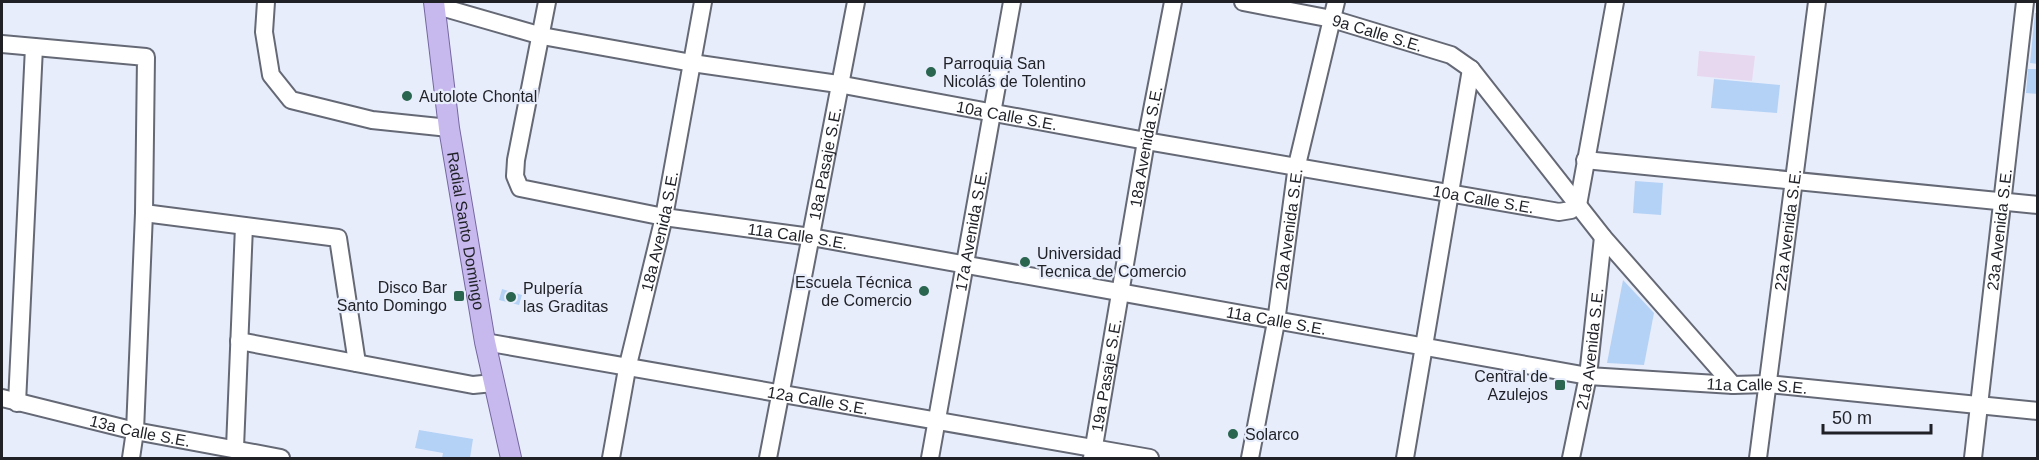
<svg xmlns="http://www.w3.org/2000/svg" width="2039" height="460" font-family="Arial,sans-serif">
<rect width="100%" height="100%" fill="#e8edfc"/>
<path fill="#e8d8ef" d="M1699,51l56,5 -3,25 -55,-5z"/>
<g fill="#b4d2f5">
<path d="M2035,13h3v51l-8,-1z"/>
<path d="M2028,69h10v25l-12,-1z"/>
<path d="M1714,79l66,6 -3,28 -66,-5z"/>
<path d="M1635,181l28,2 -2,32 -28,-2z"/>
<path d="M1623,280l31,33 -10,52 -37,-2z"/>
<path d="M502,289l20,6 -3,10 -20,-5z"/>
<path d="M419,430l54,9 -3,19h-28l1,-5 -28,-5z"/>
</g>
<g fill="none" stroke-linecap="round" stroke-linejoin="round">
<defs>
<g id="minor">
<path d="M266,2l-2,30 7,43 20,25 81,20 77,8"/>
<path id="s1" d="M547,2l-31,158 -1,16 5,12 144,29 147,20 777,139 145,9 35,-1 270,27"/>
<path id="s2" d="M1243,2l89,17 119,36 20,14 132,168 130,148"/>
<path id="s3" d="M434,5l108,31 150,27 146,21 308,57 413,71 12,-2 7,-5 37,-203"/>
<path d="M2,44l144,13 -2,156 -9,218 -4,27"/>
<path d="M1585,160l453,45"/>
<path d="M144,213l194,25 19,125"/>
<path d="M239,341l234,44 20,-2"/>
<path id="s4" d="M485,342l665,116"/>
<path id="s5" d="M2,398l133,33 146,27"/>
<path d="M17,403l17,-356"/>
<path d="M235,448l9,-222"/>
<path id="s6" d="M611,458l16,-89 37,-152 39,-215"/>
<path id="s7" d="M768,458l88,-456"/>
<path id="s8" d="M930,458l82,-456"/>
<path id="s9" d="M1092,458l54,-317 27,-139"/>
<path id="s10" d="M1250,458l26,-136 21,-157 39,-163"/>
<path d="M1405,458l66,-389"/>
<path id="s11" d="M1571,458l17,-82 15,-139"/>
<path id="s12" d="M1758,458l59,-456"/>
<path id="s13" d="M1973,458l52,-456"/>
</g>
<g id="major">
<path id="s14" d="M434,2l15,126 36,214 26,116"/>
</g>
</defs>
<use href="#minor" stroke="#656976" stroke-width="20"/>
<use href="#major" stroke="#7466a0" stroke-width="22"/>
<use href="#minor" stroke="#fff" stroke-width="16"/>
<use href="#major" stroke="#c7b9ed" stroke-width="20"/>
</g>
<g fill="#2a654f" stroke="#e8edfc" stroke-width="2">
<circle cx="931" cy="72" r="6"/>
<circle cx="407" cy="96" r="6"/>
<circle cx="1025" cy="262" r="6"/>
<circle cx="924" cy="291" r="6"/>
<rect x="453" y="290" width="12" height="12" rx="3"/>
<circle cx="511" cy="297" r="6"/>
<rect x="1554" y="379" width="12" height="12" rx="3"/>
<circle cx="1233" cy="434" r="6"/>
</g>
<g text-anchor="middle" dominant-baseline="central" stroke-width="4.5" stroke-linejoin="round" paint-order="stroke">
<g font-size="16" fill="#1f2127" stroke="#e8edfc">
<text stroke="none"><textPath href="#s2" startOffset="138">9a Calle S.E.</textPath></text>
<text stroke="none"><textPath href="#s3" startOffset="584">10a Calle S.E.</textPath></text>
<text stroke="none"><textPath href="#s9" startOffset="316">18a Avenida S.E.</textPath></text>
<text stroke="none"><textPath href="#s7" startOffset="300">18a Pasaje S.E.</textPath></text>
<text stroke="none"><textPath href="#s3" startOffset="1068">10a Calle S.E.</textPath></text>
<text stroke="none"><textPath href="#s10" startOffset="232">20a Avenida S.E.</textPath></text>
<text stroke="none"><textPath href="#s6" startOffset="232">18a Avenida S.E.</textPath></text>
<text stroke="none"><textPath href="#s8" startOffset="231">17a Avenida S.E.</textPath></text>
<text stroke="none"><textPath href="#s12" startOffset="230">22a Avenida S.E.</textPath></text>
<text stroke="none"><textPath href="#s13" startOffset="230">23a Avenida S.E.</textPath></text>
<text stroke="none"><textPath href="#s14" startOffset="231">Radial Santo Domingo</textPath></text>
<text stroke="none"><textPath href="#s1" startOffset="472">11a Calle S.E.</textPath></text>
<text stroke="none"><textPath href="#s1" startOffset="958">11a Calle S.E.</textPath></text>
<text stroke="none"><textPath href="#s11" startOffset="111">21a Avenida S.E.</textPath></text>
<text stroke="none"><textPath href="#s9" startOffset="84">19a Pasaje S.E.</textPath></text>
<text stroke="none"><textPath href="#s1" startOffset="1444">11a Calle S.E.</textPath></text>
<text stroke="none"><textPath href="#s4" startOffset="338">12a Calle S.E.</textPath></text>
<text stroke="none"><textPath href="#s5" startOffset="142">13a Calle S.E.</textPath></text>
</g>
<g font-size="16" fill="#1f2127" stroke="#e8edfc" text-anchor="start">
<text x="943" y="63">Parroquia San<tspan x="943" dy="18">Nicolás de Tolentino</tspan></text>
<text x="419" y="96">Autolote Chontal</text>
<text x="1037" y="253">Universidad<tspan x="1037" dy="18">Tecnica de Comercio</tspan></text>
<text x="912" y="282" text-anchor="end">Escuela Técnica<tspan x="912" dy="18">de Comercio</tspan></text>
<text x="447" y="287" text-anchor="end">Disco Bar<tspan x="447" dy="18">Santo Domingo</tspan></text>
<text x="523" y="288">Pulpería<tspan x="523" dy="18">las Graditas</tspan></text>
<text x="1548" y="376" text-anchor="end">Central de<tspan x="1548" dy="18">Azulejos</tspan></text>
<text x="1245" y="434">Solarco</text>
</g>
</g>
<rect width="2039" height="460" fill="none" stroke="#1f2127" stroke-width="6"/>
<path d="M1823 424v9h108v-9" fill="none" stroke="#1f2127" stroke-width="3"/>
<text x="1832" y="424" font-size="18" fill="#1f2127" stroke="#e8edfc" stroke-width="4.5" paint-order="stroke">50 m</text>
</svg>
